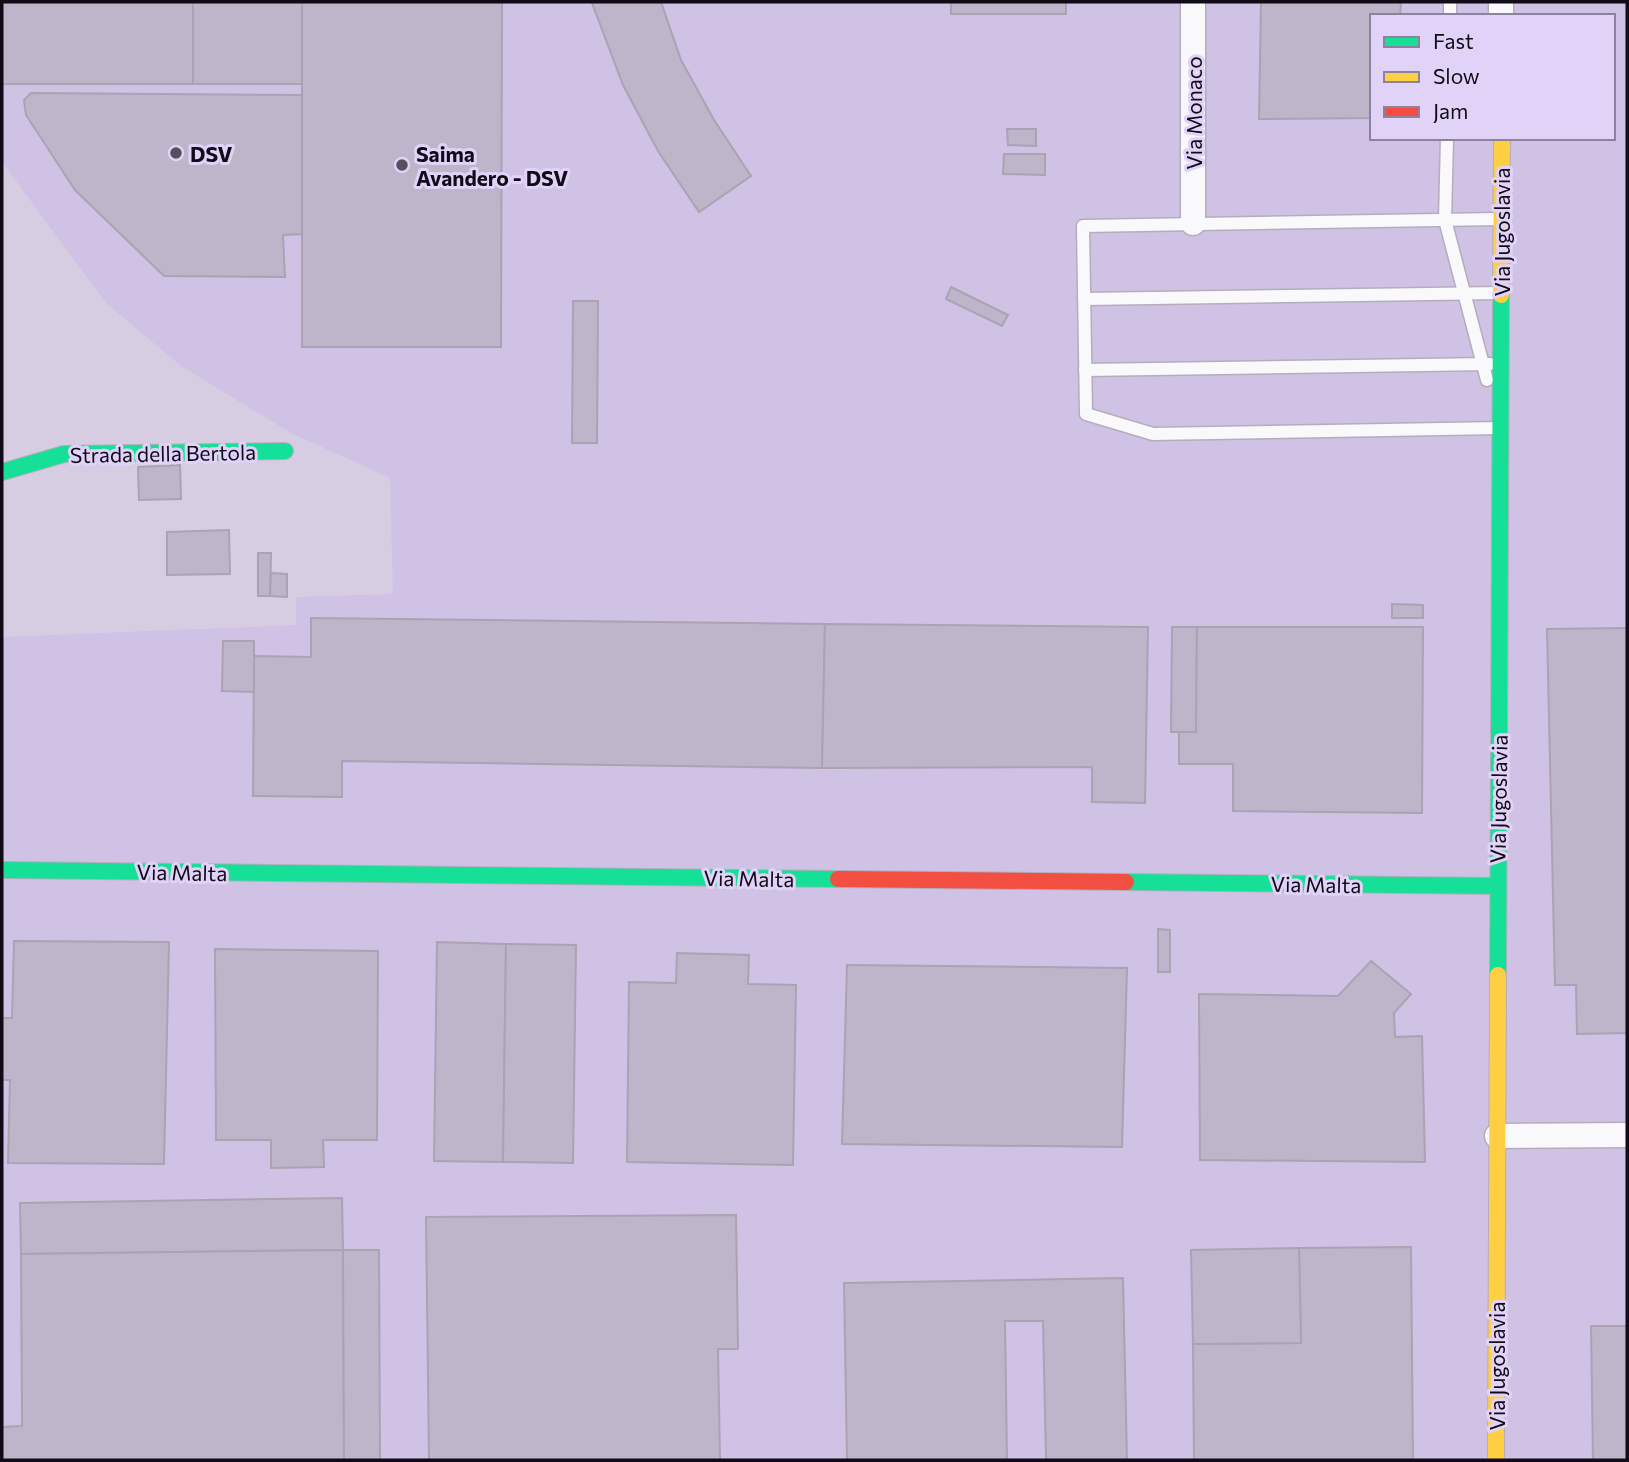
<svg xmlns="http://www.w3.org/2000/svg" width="1629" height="1462" font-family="Commissioner,sans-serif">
<rect width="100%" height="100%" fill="#d6cde3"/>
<path fill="#cfc2e4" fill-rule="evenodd" d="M2,2h1625v1458h-1625v-823l294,-12v-28l97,-3 -3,-116 -99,-45 -110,-67 -75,-63 -104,-141zM1372,16h241v122h-241z"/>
<g fill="#beb5ca" stroke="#a9a3b4" stroke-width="2">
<rect x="2" y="2" width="191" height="82"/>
<rect x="193" y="2" width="109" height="82"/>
<path d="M302,2h200l-1,345h-199z"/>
<path d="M596,2h65l20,58 33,60 37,56 -52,36 -41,-61 -35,-66 -31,-82z"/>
<rect x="951" y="2" width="115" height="12"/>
<path d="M1261,2h140l-1,14h-28v102l-113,1z"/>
<path d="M31,93l271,2v139l-19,1 2,42 -121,-1 -89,-86 -49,-75 -2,-15z"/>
<path d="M1007,129h29v17l-28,-1z"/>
<path d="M1004,154h41v21l-42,-1z"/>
<path d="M951,287l57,28 -6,11 -56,-27z"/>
<path d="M573,301h25l-1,142h-25z"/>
<path d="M180,465l1,34 -42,1 -1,-33z"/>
<path d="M229,530l1,44 -63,1v-43z"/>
<path d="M258,553h13l-1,43h-12z"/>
<path d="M271,573l16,1v23l-17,-1z"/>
<path d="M1392,604l31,1v13h-31z"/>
<path d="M311,618l514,6 -3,144 -480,-7v36l-89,-1 1,-140 57,1z"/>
<path d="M825,624l323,3 -3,176 -53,-1v-35l-270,1z"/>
<path d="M1172,627h25l-1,105h-25z"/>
<path d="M1197,627h226l-1,186 -189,-2v-47h-54v-32h17z"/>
<path d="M1627,628v405l-50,1 -1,-49h-21l-8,-356z"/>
<path d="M223,641h31v51l-32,-1z"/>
<path d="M1158,929l12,1v42h-12z"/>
<path d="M14,941l155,1 -5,222 -156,-1 2,-83h-8v-62h10z"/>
<path d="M437,942l69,2 -3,218 -69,-1z"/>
<path d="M506,944l70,1 -3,218 -70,-1z"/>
<path d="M215,949l163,2 -1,189h-54l1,27 -53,1v-28h-55z"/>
<path d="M677,953l72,2 -1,29 48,1 -3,180 -166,-3 2,-180 47,1z"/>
<path d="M1371,961l40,33 -17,19 1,24 27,-1 3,126 -225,-2 -1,-166 139,2z"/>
<path d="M847,965l280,3 -5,179 -280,-3z"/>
<path d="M342,1198l1,52 -322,4 -1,-51z"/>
<path d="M736,1215l2,134h-20l2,111h-291l-3,-243z"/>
<path d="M1411,1247l2,213h-219l-1,-116 108,-1 -2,-95z"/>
<path d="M1299,1248l2,95 -108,1 -2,-94z"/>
<path d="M343,1250l1,210h-342v-33l20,-1 -1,-172z"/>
<path d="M343,1250h36l1,210h-36z"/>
<path d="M1123,1278l4,182h-81l-3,-139h-38l2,139h-160l-3,-177z"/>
<path d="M1591,1326h36v134h-34z"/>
</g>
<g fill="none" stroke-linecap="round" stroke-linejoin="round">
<defs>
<g id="lane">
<path d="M1450,16v-14"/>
<path d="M1447,138l-2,82 42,160"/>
<path d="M1498,219l-415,7 3,188 67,20 347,-6"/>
<path d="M1084,299l417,-6"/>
<path d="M1085,370l405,-6"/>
</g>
<g id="street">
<path d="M1193,2v221"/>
<path d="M1501,2v14"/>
<path d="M1497,1136l130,-1"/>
</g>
<g id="fast">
<path d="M2,472l62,-18 221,-3"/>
<path d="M2,870l836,9"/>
<path d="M1126,882l371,4"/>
<path d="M1498,975l3,-680"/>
</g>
<g id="slow">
<path d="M1501,295l1,-157"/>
<path d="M1496,1460l2,-485"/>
</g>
<path id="jam" d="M838,879l288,3"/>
</defs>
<use href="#lane" stroke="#b4adbe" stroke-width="15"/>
<use href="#street" stroke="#b4adbe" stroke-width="27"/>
<use href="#fast" stroke="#b4adbe" stroke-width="18"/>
<use href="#slow" stroke="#b4adbe" stroke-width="18"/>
<use href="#jam" stroke="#b4adbe" stroke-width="18"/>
<use href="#lane" stroke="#f9f8fb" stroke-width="12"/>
<use href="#street" stroke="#f9f8fb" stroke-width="24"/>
<use href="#fast" stroke="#16e098" stroke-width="16"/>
<use href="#slow" stroke="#ffcf43" stroke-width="16"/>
<use href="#jam" stroke="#f24e42" stroke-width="16"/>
</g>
<g fill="#554f5e" stroke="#e1d2f8" stroke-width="2.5">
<circle cx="176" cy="153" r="7"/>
<circle cx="402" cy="165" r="7"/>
</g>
<g text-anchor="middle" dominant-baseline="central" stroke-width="6" stroke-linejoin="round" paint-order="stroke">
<g font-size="21" fill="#100b17" stroke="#e1d2f8">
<text transform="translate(1193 113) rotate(-90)">Via Monaco</text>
<text transform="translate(1501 232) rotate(-90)">Via Jugoslavia</text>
<text transform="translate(163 453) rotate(-1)">Strada della Bertola</text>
<text transform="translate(1498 799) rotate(-89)">Via Jugoslavia</text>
<text transform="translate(182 872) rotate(1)">Via Malta</text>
<text transform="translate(749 878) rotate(1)">Via Malta</text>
<text transform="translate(1316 884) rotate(1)">Via Malta</text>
<text transform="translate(1496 1366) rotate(-90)">Via Jugoslavia</text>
</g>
<g font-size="21" font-weight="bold" fill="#100b17" stroke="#e1d2f8" text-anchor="start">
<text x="190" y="153">DSV</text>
<text x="416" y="153">Saima<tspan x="416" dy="24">Avandero - DSV</tspan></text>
</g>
</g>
<rect width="1629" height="1462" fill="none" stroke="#100b17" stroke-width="7"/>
<rect x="1370" y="14" width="245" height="126" fill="#e1d2f8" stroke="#8d829e" stroke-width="2"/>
<rect x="1384" y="37" width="35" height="10" fill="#16e098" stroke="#8d829e" stroke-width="2"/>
<text x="1433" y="49" font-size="21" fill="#100b17">Fast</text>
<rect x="1384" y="72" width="35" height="10" fill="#ffcf43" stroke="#8d829e" stroke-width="2"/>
<text x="1433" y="84" font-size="21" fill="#100b17">Slow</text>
<rect x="1384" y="107" width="35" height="10" fill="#f24e42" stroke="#8d829e" stroke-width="2"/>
<text x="1433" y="119" font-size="21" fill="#100b17">Jam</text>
</svg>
